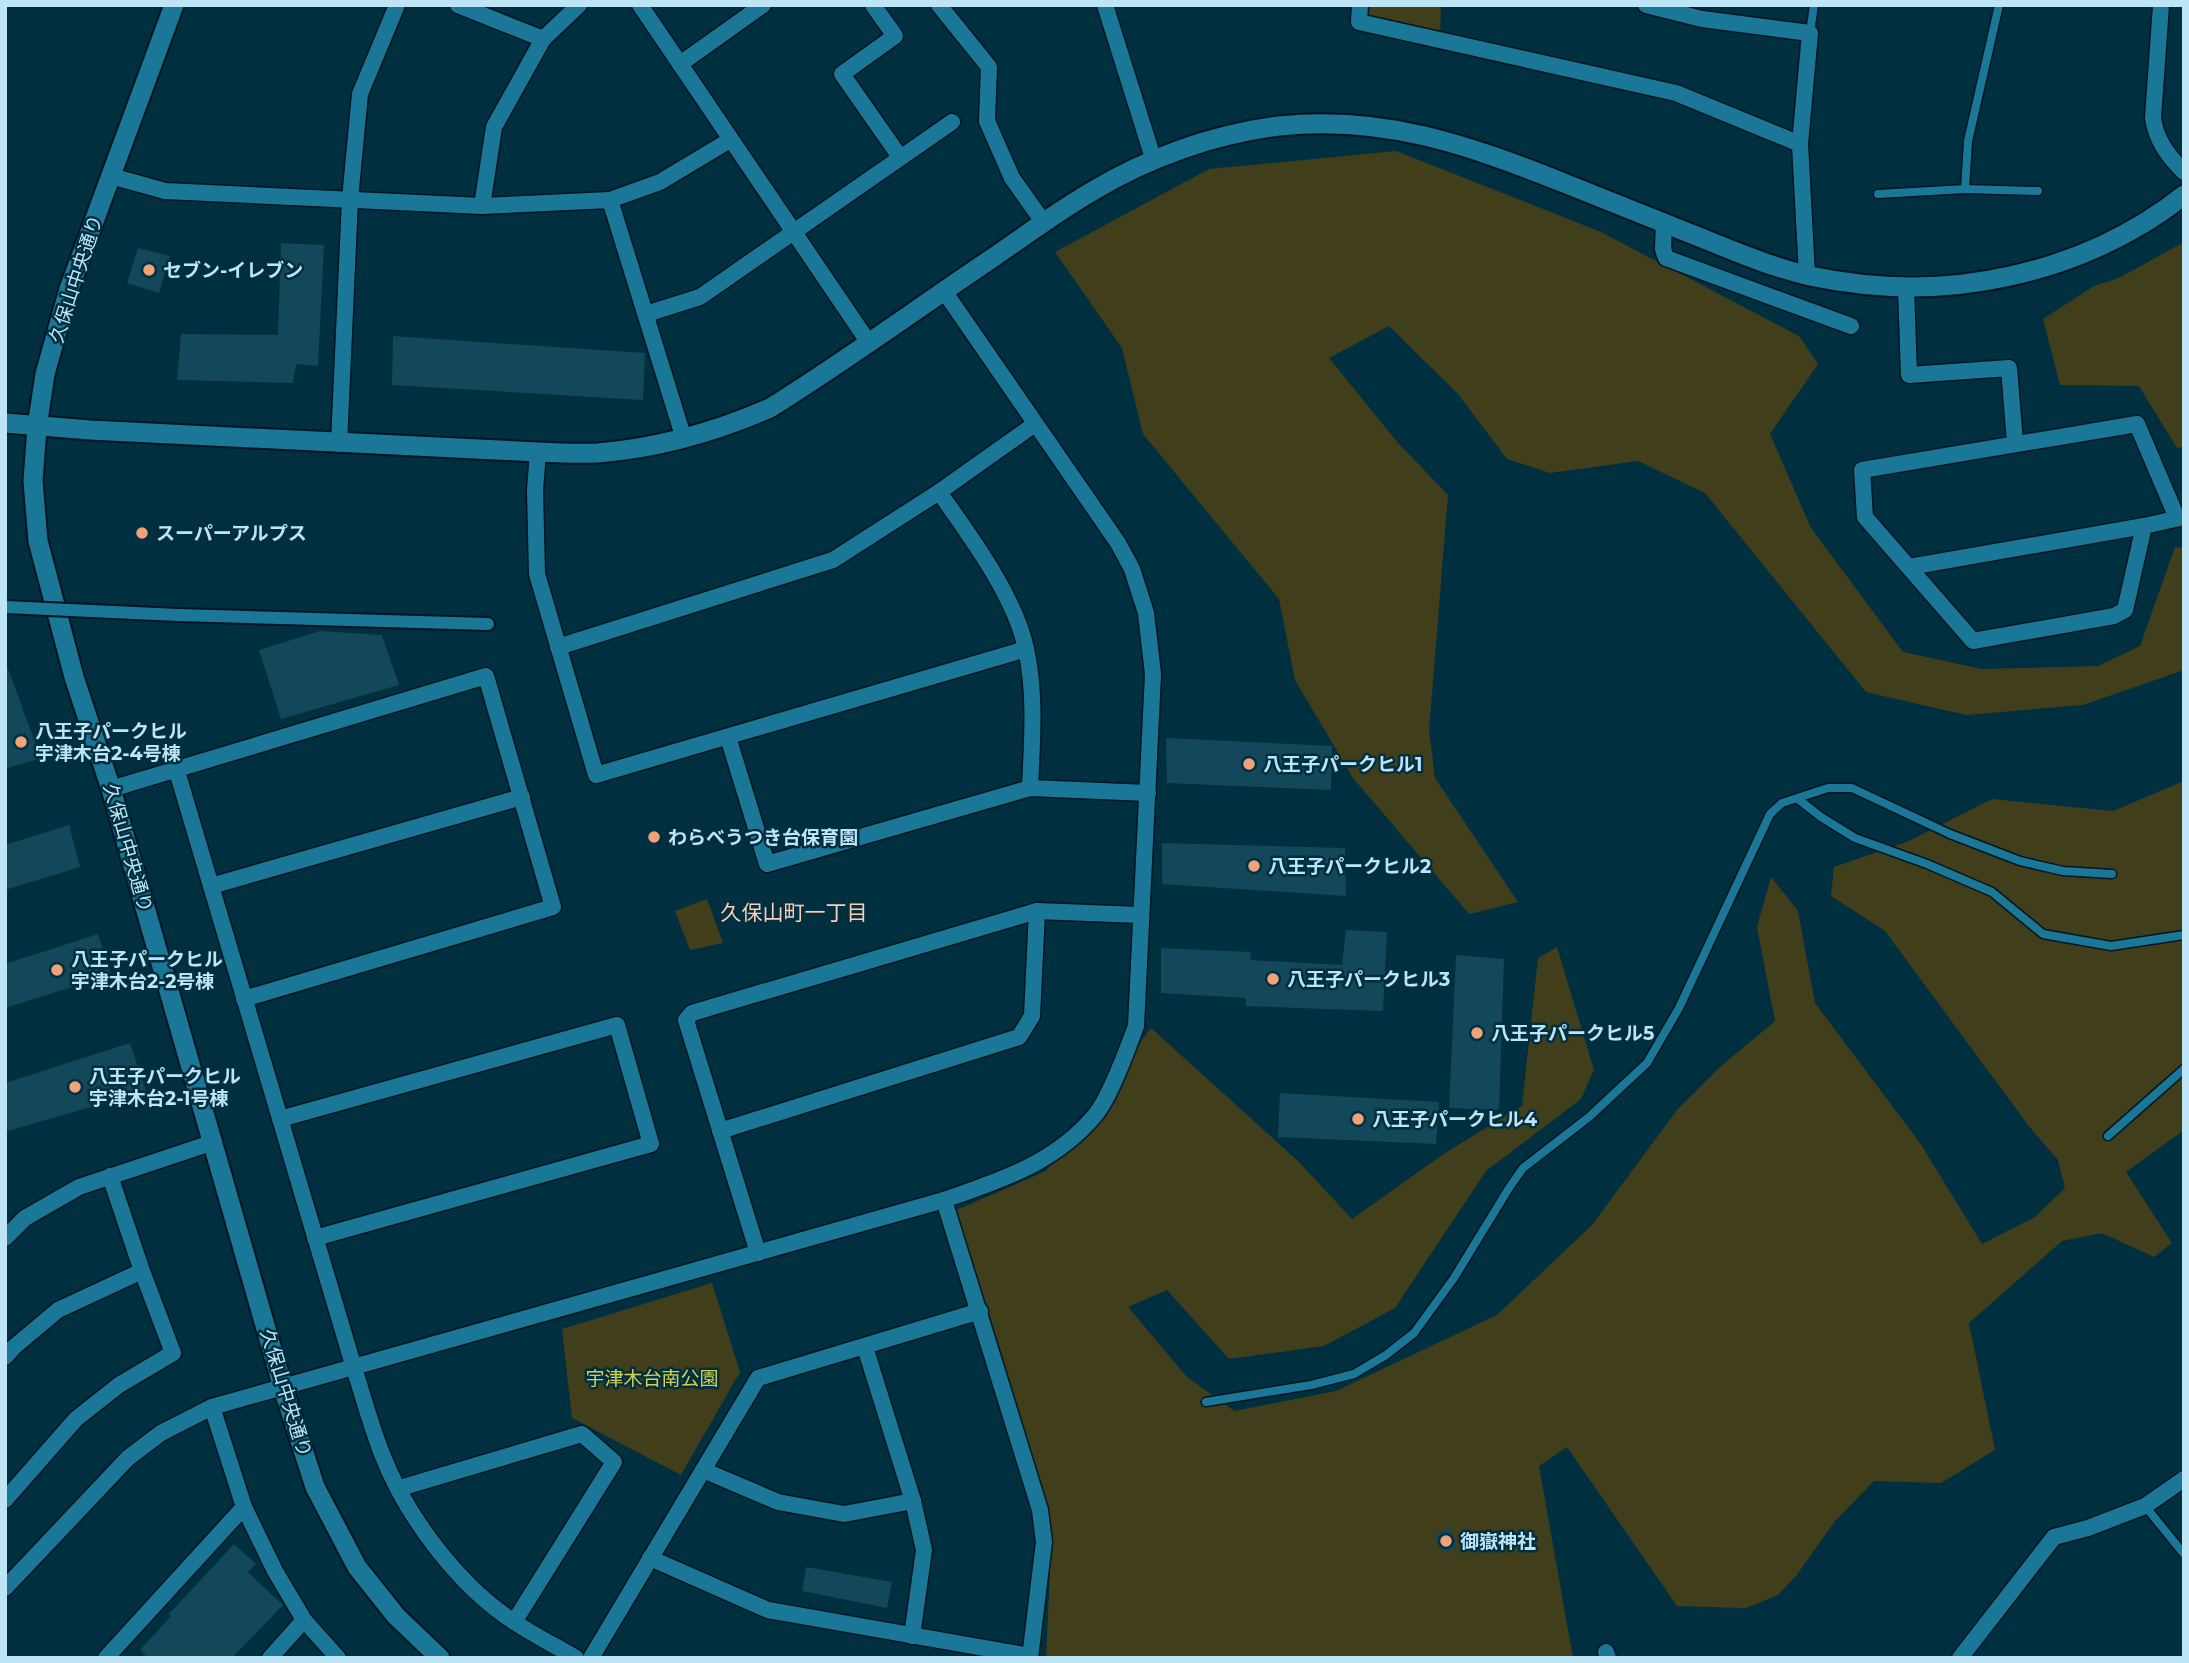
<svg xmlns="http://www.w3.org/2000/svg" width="2189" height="1663" font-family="Montserrat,'Noto Sans JP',sans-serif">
<rect width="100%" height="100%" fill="#002f40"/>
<g fill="#413f1b">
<path d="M1360,5h81l-1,35 -81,-18z"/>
<path d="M1396,151l205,81 198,104 19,28 -48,70 41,94 92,124 79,17 116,-3 42,-20 35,-99 9,1v122l-101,35 -117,10 -100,-23 -161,-199 -67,-32 -88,12 -43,-14 -49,-65 -69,-68 -60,32 70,86 49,51 -19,235 6,48 83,124 -49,12 -116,-136 -58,-98 -16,-81 -136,-165 -21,-86 -67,-96 154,-83z"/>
<path d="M2184,242v205l-7,1 -38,-62 -79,-1 -17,-66 51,-33 25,-8z"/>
<path d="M2184,781v349l-58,42 46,71 -18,14 -52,-24 -40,8 -93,82 26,127 -54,33 -67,-2 -39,40 -39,55 -18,19 -32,13 -69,-2 -110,-159 -28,19 34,192h-527l6,-131 -100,-315 94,-41 105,-143 148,134 53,57 93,-66 77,-47 16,-148 19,-11 37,123 -13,29 -95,72 -91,137 -71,38 -95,13 -62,-69 -39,17 58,69 48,35 102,-20 161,-76 95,-90 85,-115 44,-44 54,-45 -18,-94 14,-50 27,34 17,92 105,140 62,101 53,-27 30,-29 -7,-28 -30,-35 -143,-194 -54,-35 3,-29 75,-26 83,-42 121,12z"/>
<path d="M707,899l16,44 -33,7 -15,-39z"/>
<path d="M712,1283l28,89 -59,103 -109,-57 -10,-89z"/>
</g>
<g fill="#13475a">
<path d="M281,243l43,2 -6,121 -22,-2 -3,19 -116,-3 4,-46 97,1z"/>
<path d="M138,248l32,8 -11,37 -32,-10z"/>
<path d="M393,336l252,17 -2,47 -251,-15z"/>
<path d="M320,631l62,4 17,50 -118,34 -22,-69z"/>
<path d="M5,669h3l33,89 -36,11z"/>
<path d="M1166,738l166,8 -1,44 -164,-7z"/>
<path d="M69,825l11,42 -75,23v-45z"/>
<path d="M1162,843l183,5 1,48 -184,-12z"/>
<path d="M1346,930l41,2 -4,79 -137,-5v-8l-85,-5v-45l89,4 1,8 91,5z"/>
<path d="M98,934l13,41 -106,33v-44z"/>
<path d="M1456,955l48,4 -5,151 -50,-2z"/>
<path d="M130,1043l16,48 -138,40 -3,-8v-40z"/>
<path d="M1280,1093l159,9 -3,42 -158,-7z"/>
<path d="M1450,1527l7,20 -14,6 -9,-17z"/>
<path d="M234,1544l22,20 -8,8 35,33 -51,53h-84l-8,-8 31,-34 -2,-2z"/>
<path d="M806,1567l86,15 -5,26 -85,-17z"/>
</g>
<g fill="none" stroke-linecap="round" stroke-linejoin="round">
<defs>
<g id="service">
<path d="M1810,33l4,-28"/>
<path d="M1965,189l3,-48 31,-136"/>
<path d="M1878,194l87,-5 73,2"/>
<path d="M1798,799l23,18 34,21 72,26 65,28 51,42 68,12 73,-11"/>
<path d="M2108,1136l76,-67"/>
<path d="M1206,1402l105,-17 43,-11 32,-19 28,-22 40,-55 55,-90 14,-20 66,-51 58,-54 32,-55 91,-194 12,-11 46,-15h24l98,46 70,27 43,10 49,3"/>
<path d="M2145,1506l39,48"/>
</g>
<path id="pedestrian" d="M178,615l310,9"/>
<g id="minor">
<path d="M458,5l85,34"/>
<path d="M640,5l229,338"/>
<path d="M873,5l22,31 -53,38 58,83"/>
<path d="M939,5l50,62 -2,54 25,57 32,45"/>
<path d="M1105,5l49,156"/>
<path d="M1360,5l-1,17 317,71 124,51"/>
<path d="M1646,5l56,14 108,14 -10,111 7,131"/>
<path d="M2161,5l-8,113c3,22 15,38 31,54"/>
<path d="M680,64l83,-59"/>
<path d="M111,176l54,15 317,15 128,-6 74,239"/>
<path d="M610,200l50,-18 70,-42"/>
<path d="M482,206l12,-79 49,-88 36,-34"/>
<path d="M1664,223l-1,26 3,9 185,68"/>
<path d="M1906,288l3,87 100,-7 6,75"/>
<path d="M646,314l54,-17 252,-175"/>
<path d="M339,444l11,-245 10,-105 37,-89"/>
<path d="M538,452l-3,38 2,84 59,201 430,-126"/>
<path d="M939,492c31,44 76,104 87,157 10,45 6,93 4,139"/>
<path d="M2177,518l-40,-94 -275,46 3,47 108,124 141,-25 11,-6 19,-84 40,-9"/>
<path d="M1909,567l235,-41"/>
<path d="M558,647l275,-87 106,-68 96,-68"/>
<path d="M728,737l39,127 263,-76 118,5"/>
<path d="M176,768l178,600c9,28 17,58 28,86 24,62 77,133 134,169 19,13 40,23 60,35"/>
<path d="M111,789l375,-113 67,231 -309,92"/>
<path d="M211,886l311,-89"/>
<path d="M280,1119l337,-94 34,119 -336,94"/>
<path d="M720,1131l299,-94 13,-21 5,-105"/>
<path d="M944,1200l96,310 4,32 -14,116"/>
<path d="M5,1238l20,-20 54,-31 135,-45"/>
<path d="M758,1253l-72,-233 6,-7 345,-102 103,4"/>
<path d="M865,1347l48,154 11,49 -12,86"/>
<path d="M5,1357l9,-10 44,-37 84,-39"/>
<path d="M212,1407l32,100 31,64 29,49 34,38"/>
<path d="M703,1470l75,32 66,12 69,-13"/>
<path d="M400,1488l182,-54 32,28 -100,160"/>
<path d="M5,1500l71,-81 43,-34 54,-32 -31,-82 -32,-95"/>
<path d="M650,1558l118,52 262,46"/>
<path d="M5,1588l123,-130 33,-25 51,-26 732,-207c57,-20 112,-37 152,-86 15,-19 31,-64 40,-88l17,-352 -7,-61 -14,-44 -14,-26 -174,-252"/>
<path d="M1606,1652l2,6"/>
<path d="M106,1658l138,-151"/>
<path d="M270,1658l34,-38"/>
<path d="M591,1658l167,-280 222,-67"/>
<path d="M1960,1658l94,-121 34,-9 57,-22 39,-27"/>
</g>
<g id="tertiary">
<path d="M174,5l-105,284 -24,85 -8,53 -4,54 5,60 36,136 37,112 172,599 32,99 42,80 39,49 44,42"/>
<path d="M5,423l85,7 448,22c20,1 40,2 60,1 60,-5 117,-21 172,-45 74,-46 145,-98 218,-147 34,-23 67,-48 103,-69 56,-34 123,-58 188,-66 106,-11 189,19 285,57 43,17 87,35 130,52 38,15 76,32 116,41 67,14 134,15 200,0 62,-13 124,-41 174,-81"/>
</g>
</defs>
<use href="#service" stroke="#001620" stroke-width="11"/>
<use href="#pedestrian" stroke="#001620" stroke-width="16"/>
<use href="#minor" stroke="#001620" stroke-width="19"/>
<use href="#tertiary" stroke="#001620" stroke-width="23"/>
<use href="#service" stroke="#1b7797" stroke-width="8"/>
<use href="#pedestrian" stroke="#1b7797" stroke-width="12"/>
<use href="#minor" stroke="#1b7797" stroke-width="16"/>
<use href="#tertiary" stroke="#1b7797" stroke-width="19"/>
<defs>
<path id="pedestrian-bridge" d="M5,607l173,8"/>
</defs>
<use href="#pedestrian-bridge" stroke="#001620" stroke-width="16" stroke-linecap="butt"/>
<use href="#pedestrian-bridge" stroke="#1b7797" stroke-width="12"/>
</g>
<g fill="#f1a27b" stroke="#002f40" stroke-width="2.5">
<circle cx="149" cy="270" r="7"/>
<circle cx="142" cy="533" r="7"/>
<circle cx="21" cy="742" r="7"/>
<circle cx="1249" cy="764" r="7"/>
<circle cx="654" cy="837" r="7"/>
<circle cx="1254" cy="866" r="7"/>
<circle cx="57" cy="970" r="7"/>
<circle cx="1273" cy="979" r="7"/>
<circle cx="1477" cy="1033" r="7"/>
<circle cx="75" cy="1087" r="7"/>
<circle cx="1358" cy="1119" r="7"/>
<circle cx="1446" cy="1541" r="7"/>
</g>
<g text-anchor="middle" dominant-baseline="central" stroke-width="5" stroke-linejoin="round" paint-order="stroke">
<g font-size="19" font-weight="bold" fill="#bee5f6" stroke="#002f40" text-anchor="start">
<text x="163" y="270">セブン-イレブン</text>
<text x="156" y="533">スーパーアルプス</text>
<text x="35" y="731">八王子パークヒル<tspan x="35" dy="22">宇津木台2-4号棟</tspan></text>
<text x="1263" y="764">八王子パークヒル1</text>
<text x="668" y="837">わらべうつき台保育園</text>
<text x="1268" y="866">八王子パークヒル2</text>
<text x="71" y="959">八王子パークヒル<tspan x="71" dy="22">宇津木台2-2号棟</tspan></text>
<text x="1287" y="979">八王子パークヒル3</text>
<text x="1491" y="1033">八王子パークヒル5</text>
<text x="89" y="1076">八王子パークヒル<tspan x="89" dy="22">宇津木台2-1号棟</tspan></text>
<text x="1372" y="1119">八王子パークヒル4</text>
<text x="1460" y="1541">御嶽神社</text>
</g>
<g font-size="19" fill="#bee5f6" stroke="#002f40">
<text transform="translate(76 279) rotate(-72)">久保山中央通り</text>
<text transform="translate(128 848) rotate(74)">久保山中央通り</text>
<text transform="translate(286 1393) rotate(73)">久保山中央通り</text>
</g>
<g font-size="19" fill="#d5d04f" stroke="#002f40">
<text x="652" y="1378">宇津木台南公園</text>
</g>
<g font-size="21" fill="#fbcdb7" stroke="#002f40">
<text x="794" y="912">久保山町一丁目</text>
</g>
</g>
<rect width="2189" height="1663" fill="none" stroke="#bee5f6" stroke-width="14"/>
</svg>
